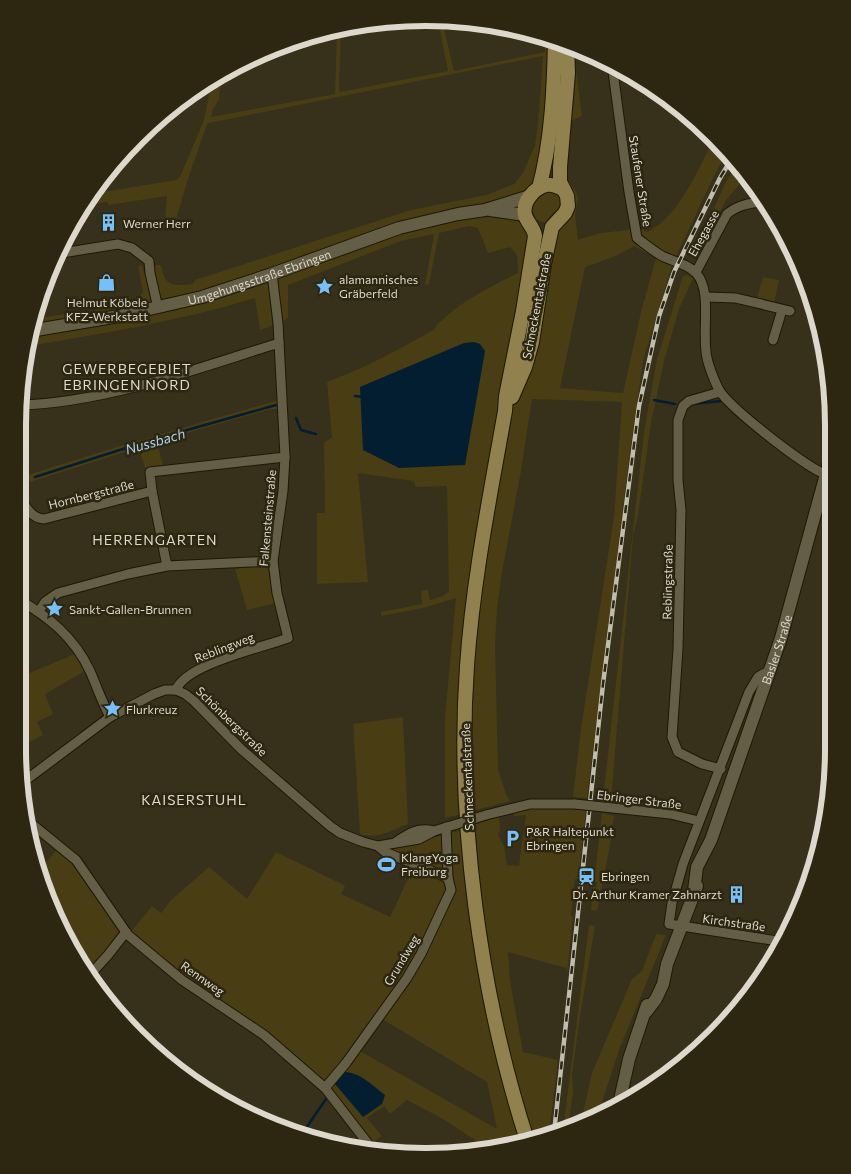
<svg xmlns="http://www.w3.org/2000/svg" width="851" height="1174" font-family="Commissioner,sans-serif">
<rect width="100%" height="100%" fill="#37301b"/>
<g fill="#493d13" fill-rule="evenodd">
<path d="M438,20h4l12,51 91,-19v-15l8,1 -5,59 -11,80c-14,23 -53,31 -78,40 21,-1 66,-11 69,20 1,11 -2,24 -3,36l-4,2 -1,8h3l-45,261 -15,270 -18,4v-101l11,-119 -33,10 -42,8v-4l41,-8 -1,-13 7,-1 2,10 13,-4 6,-5 -2,-105 -32,1 -1,-6 -56,-8 10,109 -51,2v-71h8l-1,-71 8,-4 -5,-56c38,-14 71,-32 106,-52 21,-26 56,-42 85,-57l-1,-18 -7,-8 -22,6 -10,-25 -9,-2 -30,7 -10,51 -4,1 9,-51 -33,7 -113,44v32l-4,4 -24,9 -5,-32c-76,23 -149,35 -227,48l4,-27 55,-8 49,-10 7,-9 -5,-26 4,-1 5,18 8,-2 -1,-14 3,-2h3c3,4 2,7 4,11 4,12 20,9 29,8l2,-4 191,-62 25,-8 75,-15 28,-11 9,-11 12,-28 3,-21 5,-68 -334,67 -2,1 -20,58 -11,38 -11,-2 2,-22 -59,9v-3l-25,3 8,-11 85,-14 4,-3 24,-57 8,-40 9,-6 -2,26 -6,9 -2,8 124,-23 2,-65 4,-1 -2,61 1,3 108,-21z"/>
<path d="M573,47l9,69 -11,5 -4,49 1,10 8,12 2,6 -3,17 3,25 22,-7 29,-3 2,-7 -22,-160 9,4 18,139 5,23 6,3c33,-16 50,-62 67,-93l13,14 -10,17 -45,95 -29,96 -13,90 -43,347 -14,-1 8,-69 33,-211 8,-115 -90,-3 -11,72 -20,107 -4,31 -2,35 3,125 8,25 4,7 -38,10 -1,-118 6,-84 32,-198 14,-30 25,-110 3,-1 3,-18 -3,-2 6,-20 14,-14 4,-9 -1,-14 -9,-15zM634,246l22,12 -15,54 -18,81 -63,-5 25,-121 31,-11z"/>
<path d="M737,164l9,10 -10,15 -10,11 -27,52 -7,3 34,-73z"/>
<path d="M545,188l13,6c8,17 -8,16 -12,29l-9,-3 -5,-10c1,-10 12,-12 13,-22z"/>
<path d="M687,275l6,3 -14,31 -15,52 -13,62 -13,92 -5,21 -22,264 -8,-1 41,-367 13,-73 26,-83z"/>
<path d="M763,277l16,3 -5,23 -17,-5z"/>
<path d="M282,399l1,10h-12l-123,35 9,-1 6,22 -18,3 -6,-20 1,-1 -110,35 -2,-7 79,-25z"/>
<path d="M265,564l5,6 6,33 -29,7 -12,-41z"/>
<path d="M75,654l10,17 -40,23 8,20 -16,8 6,13 -25,13v-90l9,16z"/>
<path d="M403,717l5,107c-15,6 -32,16 -48,10l-7,-110z"/>
<path d="M552,806l34,4 -8,69h-3l-4,37 2,1 -6,57 -1,-6 -58,-16 2,29 13,71 35,8 -9,74 -18,5 -19,-65 -27,-139 -12,-110 26,-8 1,12 -2,6 6,11 3,19 12,1 7,-51 -12,1 -1,-5 16,-3z"/>
<path d="M602,813l12,3 -4,29 -13,66 -6,-1 2,-23h3l1,-5h-3z"/>
<path d="M463,828l59,313 -32,9 -47,-31 -36,-19 -17,14 -6,-8 -17,12 15,18 -10,7 4,7 -10,-1 -43,-58 -61,-54 -70,-44 -66,-52 -24,28 -12,10 -4,-4 -47,-104 19,-23 8,6 63,80 23,-28 9,7 10,-13 38,-33 38,32 29,-47 68,33 1,1 -4,8 49,23 25,-53 -25,-12 1,-3 67,-18zM382,1019l105,63 10,47 -137,-78z"/>
<path d="M589,925l6,1 -15,91 -8,57 1,18 -5,36 -5,2z"/>
<path d="M656,934l10,1 -47,115 -16,49 -2,15 -21,12 12,-53 40,-94 10,-8z"/>
</g>
<g fill="#031e30">
<path d="M474,342l6,2 5,7 -20,114 -66,3 -36,-18 -3,-63 104,-44z"/>
<path d="M343,1072c16,-1 30,14 42,23l-3,9 -19,13 -28,-33z"/>
</g>
<g fill="none" stroke-linecap="round" stroke-linejoin="round">
<g stroke="#031e30" stroke-width="2.5">
<path d="M355,396l9,1"/>
<path d="M654,400l21,4"/>
<path d="M692,404l29,-3"/>
<path d="M296,418l5,12 15,4"/>
<path d="M35,477l113,-36 128,-36"/>
<path d="M302,1134l26,-38"/>
</g>
<defs>
<g id="street">
<path d="M612,64l17,128 8,46c8,6 16,13 25,18 10,5 26,8 34,17 17,18 5,60 11,85 2,9 9,28 14,35 15,19 87,77 109,83"/>
<path d="M62,253l56,-9 14,4 17,13 1,12 8,35"/>
<path d="M696,272l31,-58c11,-9 22,-11 37,-12"/>
<path d="M706,297l30,1 54,13"/>
<path d="M773,340l9,-30"/>
<path d="M720,392l-31,9 -6,5 -5,14v60l3,30 -3,139 -6,88 6,15 24,12 19,5"/>
<path d="M20,405c88,-3 175,-36 259,-62"/>
<path d="M18,490c4,12 11,28 26,29l108,-28"/>
<path d="M167,566l-15,-75 -2,-19 135,-15"/>
<path d="M18,599c31,18 56,38 72,72 7,16 12,31 20,46"/>
<path d="M39,611l6,-9 13,-9 70,-19 39,-8 106,-5"/>
<path d="M770,670l-12,7 -9,15 -66,172 -11,39 -3,21 115,18"/>
<path d="M176,690c10,-26 85,-42 112,-52l-11,-45 -4,-32 10,-70 2,-34 -7,-134 -6,-49"/>
<path d="M22,783l88,-66 44,-23 11,-4h11l9,4 9,7 47,48 89,77 10,7 23,9 15,4 6,-1 35,-6 15,-8 23,-7"/>
<path d="M613,808l57,6 29,7"/>
<path d="M486,815l44,-11h45"/>
<path d="M27,820l49,40 52,75 54,45 82,55 61,53 48,62"/>
<path d="M396,842c13,-9 22,-15 38,-11"/>
<path d="M378,846l7,6 63,26"/>
<path d="M88,977l20,-22 18,-23"/>
<path d="M325,1088l21,-25 61,-85 14,-24 30,-64 -3,-12 -2,-51"/>
</g>
<g id="secondary">
<path d="M490,210l35,5"/>
<path id="s1" d="M30,331l89,-15 83,-19 70,-23 127,-46 59,-14 27,-4 45,-14"/>
<path id="s2" d="M694,891l3,-24 14,-27 70,-202 50,-182"/>
<path d="M646,1012l10,-13 7,-15 4,-20 30,-78"/>
<path d="M619,1104l10,-45 18,-54"/>
</g>
<g id="primary">
<path d="M539,188c13,-48 15,-100 16,-149"/>
<path d="M512,397l13,-30 7,-25 12,-78 8,-37 13,-14 3,-7 -1,-10 -7,-14v-15l8,-94 -1,-29"/>
<path d="M527,1140c-47,-146 -71,-321 -60,-474 6,-86 23,-170 38,-255l1,-15 17,-85 12,-75c-1,-9 -8,-13 -10,-21 -3,-13 9,-27 21,-30 7,-1 13,2 18,5"/>
</g>
</defs>
<use href="#street" stroke="#1e1804" stroke-width="11"/>
<use href="#secondary" stroke="#1e1804" stroke-width="14"/>
<use href="#primary" stroke="#1e1804" stroke-width="16"/>
<use href="#street" stroke="#655e47" stroke-width="9"/>
<use href="#secondary" stroke="#655e47" stroke-width="12"/>
<use href="#primary" stroke="#91814e" stroke-width="14"/>
<defs>
<path id="rail" d="M554,1133l49,-449 36,-278 20,-90 15,-44 46,-94 12,-20"/>
</defs>
<use href="#rail" stroke="#c1bdae" stroke-width="4.5"/>
<use href="#rail" stroke="#2d2611" stroke-width="2.5" stroke-dasharray="8" stroke-linecap="butt"/>
<defs>
<g id="street-bridge">
<path d="M575,804l38,4"/>
<path d="M457,824l29,-9"/>
</g>
</defs>
<use href="#street-bridge" stroke="#1e1804" stroke-width="11" stroke-linecap="butt"/>
<use href="#street-bridge" stroke="#655e47" stroke-width="9"/>
</g>
<defs>
<symbol id="building-bare" viewBox="-9 -9 18 18"><path d="M-4-6H4V6H1V3H-1V6H-4ZM-2.5-4.3h1.7v1.8h-1.7ZM.8-4.3h1.7v1.8H.8ZM-2.5-1h1.7V.8h-1.7ZM.8-1h1.7V.8H.8Z" fill="#76c0f7" stroke="#2d2611" stroke-width="2.5" paint-order="stroke"/></symbol>
<symbol id="shop-bare" viewBox="-9 -9 18 18"><path d="M-5-2.5h2.3a2.7 3.5 0 0 1 5.4 0H5L5.5 6h-11ZM-1.5-2.5h3a1.5 2.3 0 0 0-3 0Z" fill="#76c0f7" stroke="#2d2611" stroke-width="2.5" paint-order="stroke"/></symbol>
<symbol id="sight-bare" viewBox="-9 -9 18 18"><path d="M0-6L1.8-2.2L6-1.7L2.9 1.2L3.7 5.4L0 3.3L-3.7 5.4L-2.9 1.2L-6-1.7L-1.8-2.2Z" fill="#76c0f7" stroke="#2d2611" stroke-width="2.5" paint-order="stroke"/></symbol>
<symbol id="parking-bare" viewBox="-9 -9 18 18"><path d="M-3.5-5.5H1a3.5 3.5 0 0 1 0 7H-1V5.5H-3.5ZM-1-3.4V-.6H.8a1.4 1.4 0 0 0 0-2.8Z" fill="#76c0f7" stroke="#2d2611" stroke-width="2.5" paint-order="stroke"/></symbol>
<symbol id="stadium-bare" viewBox="-9 -9 18 18"><path d="M0-5a6.5 5 0 1 0 0 10a6.5 5 0 1 0 0-10ZM-3.5-1.8h7v3.6h-7Z" fill="#76c0f7" stroke="#2d2611" stroke-width="2.5" paint-order="stroke"/></symbol>
<symbol id="station-bare" viewBox="-9 -9 18 18"><path d="M-3-6H3Q5-6 5-4V2Q5 4 3 4L4.5 6H3L1.5 4h-3L-3 6H-4.5L-3 4Q-5 4-5 2V-4Q-5-6-3-6ZM-3.5-4v3h7v-3ZM-3.5 1v1.5H-2V1ZM2 1v1.5H3.5V1Z" fill="#76c0f7" stroke="#2d2611" stroke-width="2.5" paint-order="stroke"/></symbol>
</defs>
<g fill-rule="evenodd">
<use href="#building-bare" x="96" y="210" width="25" height="25"/>
<use href="#shop-bare" x="94" y="270" width="25" height="25"/>
<use href="#sight-bare" x="312" y="274" width="25" height="25"/>
<use href="#sight-bare" x="42" y="596" width="25" height="25"/>
<use href="#sight-bare" x="100" y="696" width="25" height="25"/>
<use href="#parking-bare" x="500" y="826" width="25" height="25"/>
<use href="#stadium-bare" x="374" y="852" width="25" height="25"/>
<use href="#station-bare" x="574" y="864" width="25" height="25"/>
<use href="#building-bare" x="724" y="882" width="25" height="25"/>
</g>
<g text-anchor="middle" dominant-baseline="central" stroke-width="5" stroke-linejoin="round" paint-order="stroke">
<g font-size="12" fill="#dcd8cb" stroke="#2d2611">
<text transform="translate(641 181) rotate(81)">Staufener Straße</text>
<text transform="translate(703 233) rotate(-61)">Ehegasse</text>
<text stroke="none"><textPath href="#s1" startOffset="236">Umgehungsstraße Ebringen</textPath></text>
<text transform="translate(536 306) rotate(-79)">Schneckentalstraße</text>
<text transform="translate(91 494) rotate(-14)">Hornbergstraße</text>
<text transform="translate(267 518) rotate(-85)">Falkensteinstraße</text>
<text transform="translate(667 582) rotate(-89)">Reblingstraße</text>
<text transform="translate(224 647) rotate(-21)">Reblingweg</text>
<text stroke="none"><textPath href="#s2" startOffset="256">Basler Straße</textPath></text>
<text transform="translate(232 721) rotate(44)">Schönbergstraße</text>
<text transform="translate(467 777) rotate(-92)">Schneckentalstraße</text>
<text transform="translate(639 799) rotate(7)">Ebringer Straße</text>
<text transform="translate(734 922) rotate(8)">Kirchstraße</text>
<text transform="translate(401 960) rotate(-59)">Grundweg</text>
<text transform="translate(203 978) rotate(35)">Rennweg</text>
</g>
<g font-size="12" fill="#dcd8cb" stroke="#2d2611" text-anchor="start">
<text x="123" y="223">Werner Herr</text>
<text x="339" y="279">alamannisches<tspan x="339" dy="14">Gräberfeld</tspan></text>
<text x="107" y="302" text-anchor="middle">Helmut Köbele<tspan x="107" dy="14">KFZ-Werkstatt</tspan></text>
<text x="69" y="609">Sankt-Gallen-Brunnen</text>
<text x="126" y="709">Flurkreuz</text>
<text x="526" y="831">P&amp;R Haltepunkt<tspan x="526" dy="14">Ebringen</tspan></text>
<text x="401" y="857">KlangYoga<tspan x="401" dy="14">Freiburg</tspan></text>
<text x="601" y="876">Ebringen</text>
<text x="722" y="894" text-anchor="end">Dr. Arthur Kramer Zahnarzt</text>
</g>
<g font-size="14" letter-spacing="1" fill="#dcd8cb" stroke="#2d2611">
<text x="127" y="368">GEWERBEGEBIET<tspan x="127" dy="16">EBRINGEN NORD</tspan></text>
<text x="155" y="539">HERRENGARTEN</text>
<text x="194" y="799">KAISERSTUHL</text>
</g>
<g font-size="14" font-style="italic" fill="#aad1f0" stroke="#2d2611">
<text transform="translate(155 441) rotate(-16)">Nussbach</text>
</g>
</g>
<path d="M0 0H851V1174H0ZM425 26H426A399 399 0 0 1 825 425V749A399 399 0 0 1 426 1148H425A399 399 0 0 1 26 749V425A399 399 0 0 1 425 26Z" fill="#2d2611" fill-rule="evenodd"/>
<path fill="none" stroke="#dcd8cb" stroke-width="6" d="M425 26H426A399 399 0 0 1 825 425V749A399 399 0 0 1 426 1148H425A399 399 0 0 1 26 749V425A399 399 0 0 1 425 26Z"/>
</svg>
